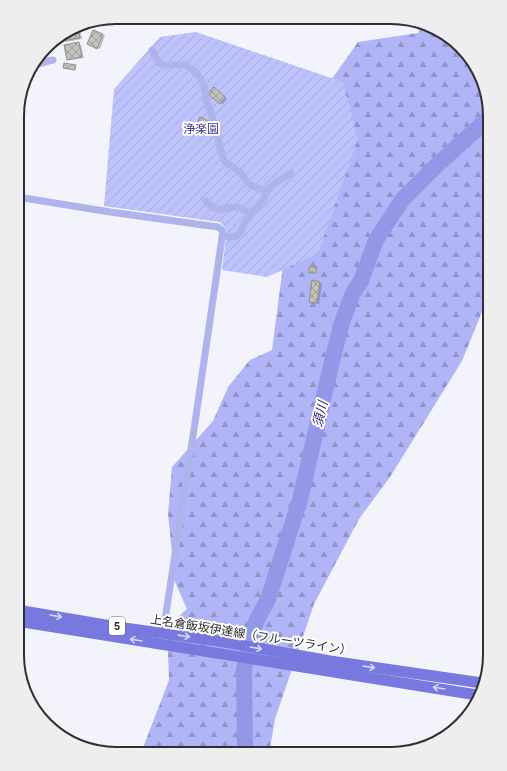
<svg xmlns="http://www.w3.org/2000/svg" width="507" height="771" font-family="Figtree,'Noto Sans JP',sans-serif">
<defs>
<pattern id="forest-firs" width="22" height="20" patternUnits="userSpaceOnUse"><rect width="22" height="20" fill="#b1b5f7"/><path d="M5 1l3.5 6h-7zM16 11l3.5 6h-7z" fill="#9094c9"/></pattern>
<pattern id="garden-furrows" width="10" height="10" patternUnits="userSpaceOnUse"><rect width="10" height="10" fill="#bdc2fd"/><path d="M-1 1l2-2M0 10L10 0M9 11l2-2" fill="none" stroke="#a3a7d9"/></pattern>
<pattern id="building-cross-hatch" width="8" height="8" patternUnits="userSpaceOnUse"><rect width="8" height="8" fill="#c3c3bc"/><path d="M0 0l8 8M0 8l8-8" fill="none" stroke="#9f9f99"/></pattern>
</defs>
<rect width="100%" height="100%" fill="#f2f3fb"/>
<path fill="url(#forest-firs)" d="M421,24l31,14 30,40 8,38v151l-6,40 -22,54 -72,116 -31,42 -45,85 -39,115 -6,35 -128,-1 28,-73 -2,-53 20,-18 -12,-27 -7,-68 4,-47 41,-46 15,-34 22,-27 22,-10 18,-138 20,-102 48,-68 60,-9z"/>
<path fill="url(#garden-furrows)" d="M196,32l147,50 15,57 -40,115 -51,23 -45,-7 5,-40 -7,-8 -116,-16 10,-117 46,-52z"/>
<g fill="#0003">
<path d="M79,25l3,14 -16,3 -3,-1 -1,-6z"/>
<path d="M94,31l11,5 -5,13 -9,-4z"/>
<path d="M79,43l2,2 3,13 -14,2 -2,-1z"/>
<path d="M216,90l11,9 -4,5 -3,-1z"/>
<path d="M201,118l13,7 -5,11 -14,-7z"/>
<path d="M319,283l3,1 -3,20 -6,-1 -3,-1z"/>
</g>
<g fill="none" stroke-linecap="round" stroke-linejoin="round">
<path stroke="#9397e7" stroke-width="16" d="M245,754l-1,-85 12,-47 12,-23 32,-99 32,-139 10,-39 11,-29 8,-12 15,-41 26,-40 37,-37 51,-46"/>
</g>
<g fill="url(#building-cross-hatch)" stroke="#909089">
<path d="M85,22h9l-2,5 -8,-3z"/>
<path d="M78,26l2,12 -18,3 -1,-6z"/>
<path d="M93,30l10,4 -6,15 -10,-5z"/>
<path d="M79,42l3,15 -15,3 -3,-15z"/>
<path d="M64,63l12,2 -1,5 -12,-2z"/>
<path d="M214,87l11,10 -5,7 -12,-10z"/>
<path d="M200,117l12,6 -6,12 -12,-6z"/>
<path d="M309,267h8l-1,6h-7z"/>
<path d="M312,280l8,2 -3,21 -8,-1z"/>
</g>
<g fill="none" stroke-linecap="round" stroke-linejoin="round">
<g stroke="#afb3eb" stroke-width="7">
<path d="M152,50l7,13 6,2h20l7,4 7,7 5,10 2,13 6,17 9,35 4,11 15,10 9,12 8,4 10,3"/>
<path d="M42,62l1,-11"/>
<path d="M32,65c7,0 14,-4 21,-5"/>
<path d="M18,197l92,15 108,15 5,4 -27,185 -33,217"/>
<path d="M206,201c8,10 13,9 24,7 1,0 6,-1 7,-1 5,1 10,5 14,8"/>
<path d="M222,236l13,1 5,-4 5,-11 12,-14 7,-10 3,-7 8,-8 16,-10"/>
</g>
<g stroke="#7879de" stroke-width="11">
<path d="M17,610l100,17 101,14 112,20 152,22"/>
<path d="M17,621l460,74"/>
</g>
</g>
<defs><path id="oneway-shaft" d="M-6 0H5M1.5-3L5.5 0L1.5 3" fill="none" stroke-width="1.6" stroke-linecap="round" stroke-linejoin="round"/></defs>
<g stroke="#d6d7f5">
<use href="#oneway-shaft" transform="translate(56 616) rotate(10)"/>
<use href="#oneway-shaft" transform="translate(184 636) rotate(8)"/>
<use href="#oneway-shaft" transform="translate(136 640) rotate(-171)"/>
<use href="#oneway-shaft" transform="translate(256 648) rotate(10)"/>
<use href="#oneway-shaft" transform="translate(369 667) rotate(8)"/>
<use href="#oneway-shaft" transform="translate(439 688) rotate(-171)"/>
</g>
<g text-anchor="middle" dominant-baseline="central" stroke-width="4" stroke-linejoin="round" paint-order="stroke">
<rect fill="#fff" stroke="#6d6d70" stroke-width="1" x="109" y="617" width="16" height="18" rx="3"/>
<g font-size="11" font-weight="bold" fill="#2f2f32">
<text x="117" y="626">5</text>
</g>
<g font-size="12" fill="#413b98" stroke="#fff">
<text x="201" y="129">浄楽園</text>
</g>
<g font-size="12" fill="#2f2f32" stroke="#fff">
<text transform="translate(251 635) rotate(9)">上名倉飯坂伊達線（フルーツライン）</text>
</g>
<g font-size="13" font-style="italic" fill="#271773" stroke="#fff">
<text transform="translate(320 414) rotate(-77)">須川</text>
</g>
</g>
<path d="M0 0H507V771H0ZM116 24H391A92 92 0 0 1 483 116V655A92 92 0 0 1 391 747H116A92 92 0 0 1 24 655V116A92 92 0 0 1 116 24Z" fill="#eeeeef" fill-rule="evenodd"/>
<path fill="none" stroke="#2f2f32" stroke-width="2" d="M116 24H391A92 92 0 0 1 483 116V655A92 92 0 0 1 391 747H116A92 92 0 0 1 24 655V116A92 92 0 0 1 116 24Z"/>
</svg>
